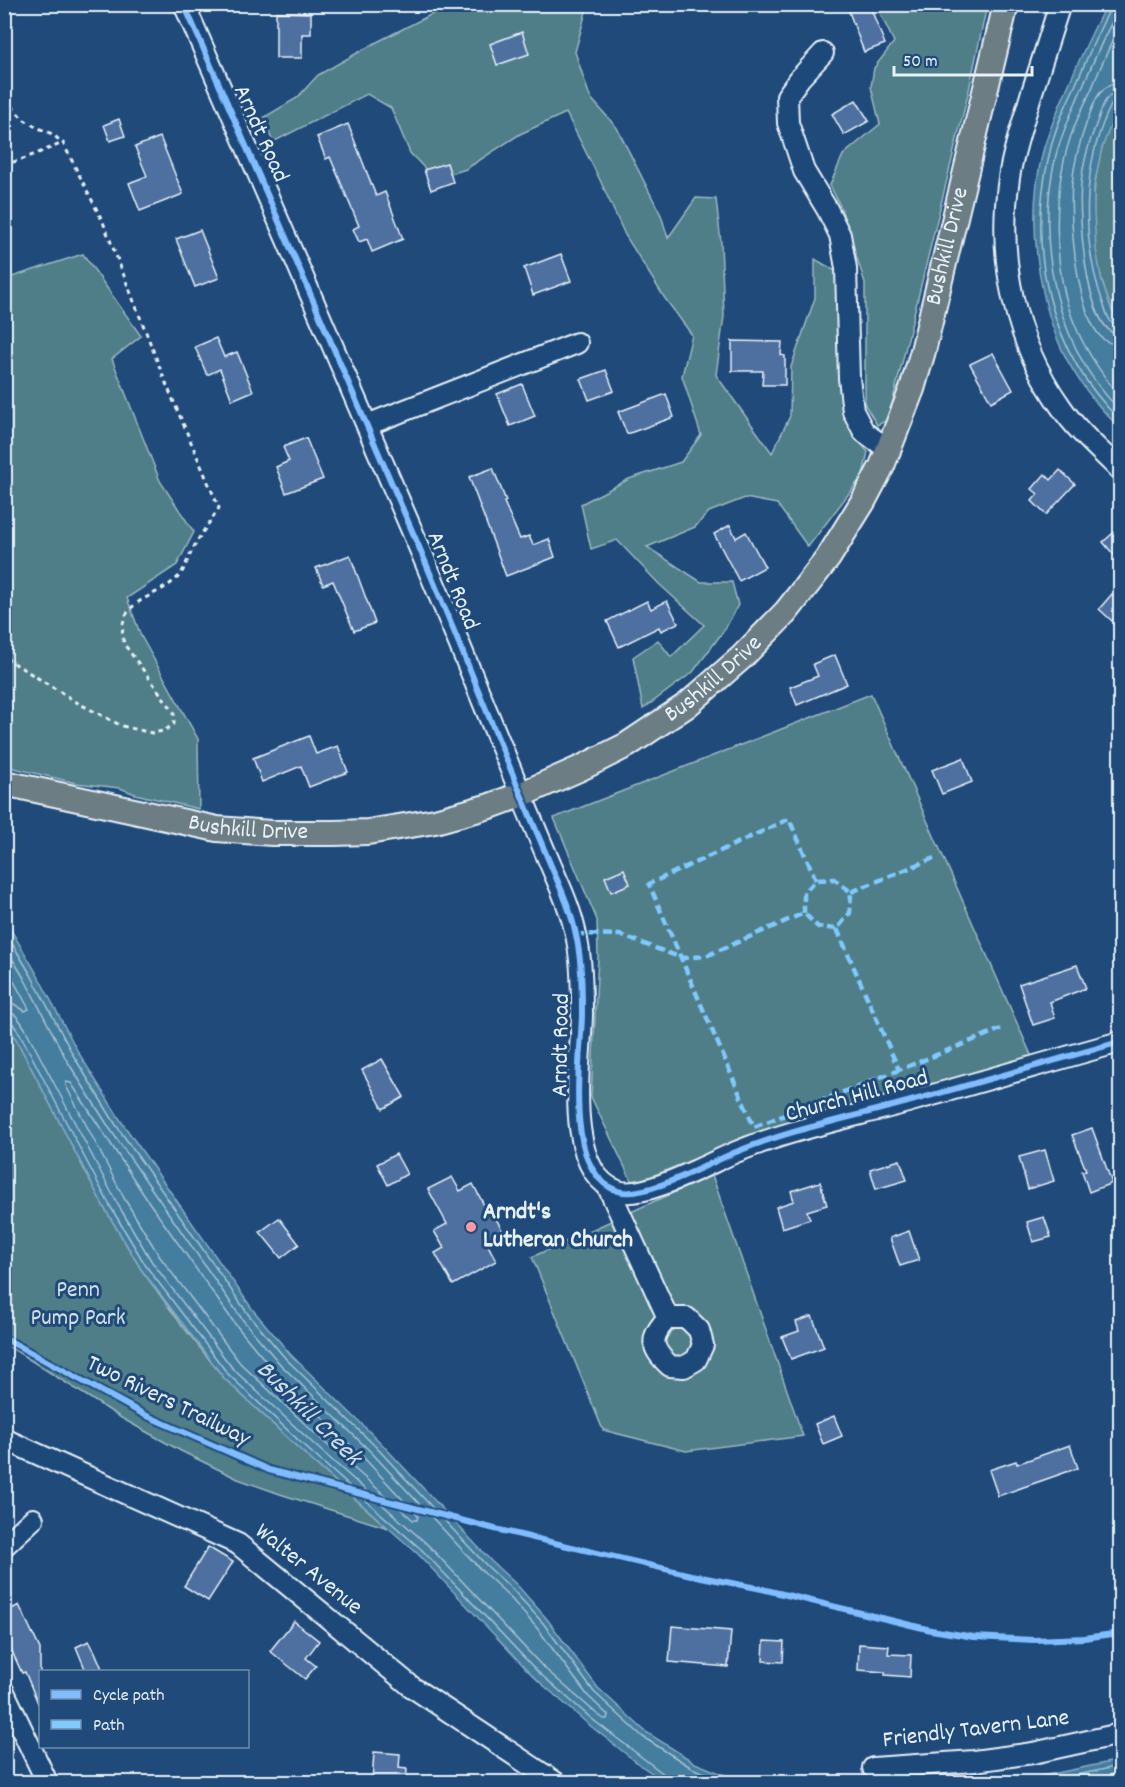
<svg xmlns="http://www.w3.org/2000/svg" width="1125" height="1787" font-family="Dekko,sans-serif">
<rect width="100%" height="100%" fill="#1f4a7a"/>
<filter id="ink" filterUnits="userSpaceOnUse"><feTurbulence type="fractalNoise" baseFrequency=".0167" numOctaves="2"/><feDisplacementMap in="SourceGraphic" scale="12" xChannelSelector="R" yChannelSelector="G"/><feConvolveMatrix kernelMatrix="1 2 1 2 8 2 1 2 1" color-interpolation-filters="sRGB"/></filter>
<g filter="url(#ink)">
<g fill="#4f7e88" stroke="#9cb8c0" stroke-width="1.5">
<path d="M450,5h145l-8,3 -12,44 15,45 27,31 44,87 7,23 28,-40 20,1 5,44 3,73 -8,59 56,78 18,-37 1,-49 24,-69v-39l22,13 4,126 15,40 12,14 -5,23 -55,72 -31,-43 -32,-6 -36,14 -14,15 -48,20 54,35h31l6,23 -13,24 -32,43 -50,37 -10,-52 25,-17 13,17 33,-32 -45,-41 -42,-44 -26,9 -10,-45 48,-25 52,-17 20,-27 -19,-59 10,-41 -28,-38 -39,-62 -25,-55 -34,-67 -46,21 -54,35 -31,10 -25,-26 -19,-45 -24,-14 -94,48 -10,-24 34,-20 21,-23 57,-32z"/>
<path d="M876,5h111l-18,85 -81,330 -11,5 -12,-20v-122l-24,-75 -11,-23 13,-30 37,-31 -9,-37 3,-19 20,-26z"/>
<path d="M1120,101v225c-36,-68 -35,-157 0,-225z"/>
<path d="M83,254l58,82 -29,23 48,122 34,51 -17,33 -50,33 14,38 57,103 1,70 -64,-15 -15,-6 -44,-5 -71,-17v-491l4,3z"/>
<path d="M871,694l161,363 -277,77 -122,50 -42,-87 7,-141 -1,-36 -43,-102z"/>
<path d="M4,1021l11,16 90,172 36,60 40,55 43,54 85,80 79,70 -108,-34 -42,-15 -57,-28 -58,-32 -118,-75z"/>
<path d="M712,1175l91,261 -117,15 -83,-21 -71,-173z"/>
</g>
<g fill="#447d9e" stroke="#86abc2" stroke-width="1.5">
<path d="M1106,5h14v96l-18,47 -8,38v26l2,37 6,33 10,29 8,15v102c-53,-51 -74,-100 -83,-172 -4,-36 -3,-70 6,-105 7,-25 18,-48 28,-72 11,-25 22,-50 35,-74z"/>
<path d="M5,920l31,52 42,80 43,69 132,189 38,45 89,87 112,120 25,23 30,34 51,69 48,44 49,31 47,19h-77l-25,-17 -52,-41 -54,-47 -116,-123 -109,-96 -85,-80 -83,-109 -36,-60 -90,-172 -10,-16z"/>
<path d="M1120,1760v22h-107z"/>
</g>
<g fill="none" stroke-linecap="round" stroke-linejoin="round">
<g stroke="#a6c3d4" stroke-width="1.5">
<path d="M1111,4l-1,5c-13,24 -23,50 -34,75 -11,23 -22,46 -27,72 -22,94 0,196 71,264"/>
<path d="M1118,4l-1,9c-13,22 -22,46 -33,70 -10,24 -21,47 -28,72 -21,86 -1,192 64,255"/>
<path d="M1120,25c-10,20 -19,41 -28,63 -5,12 -12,24 -17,37 -24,59 -24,149 3,207 11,24 26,45 42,65"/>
<path d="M1120,83c-22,1 -26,21 -33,38 -7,20 -13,41 -15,63 -3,34 4,132 31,155 5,4 11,5 17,5"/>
<path d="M1120,92c-16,1 -18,17 -23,30 -8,20 -14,40 -16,62 -3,28 4,150 39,151"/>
<path d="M1120,100h-4l-4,3c-31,61 -31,137 -9,200 3,9 7,24 17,25"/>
<path d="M4,930l27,45 42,80 43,70 132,189 38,45 89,87 112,120 25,23 31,34 51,69 49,45 49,31 34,14"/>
<path d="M4,945l20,33 42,81 44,70 132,190 39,46 89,86 112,120 25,23 30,34 51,68 20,19 -1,4h-3l-7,-5 -54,-47 -116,-123 -109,-96 -85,-79 -81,-107 -35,-59 -91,-173c-6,-9 -9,-18 -22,-19"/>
<path d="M4,963l25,46 -4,2 -11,-7 -10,-2"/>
<path d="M4,1019l7,2 9,13 90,172 36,60 82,108 85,80 109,96 116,122 54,47 73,56 3,7"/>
<path d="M66,1082l5,1 75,115 89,126 39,47 90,87 54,58 -1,4h-4l-89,-78 -84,-79 -80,-106 -36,-59 -58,-112z"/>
<path d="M1043,1782l77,-16"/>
</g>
</g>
<g fill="#4d70a0" stroke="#e8f1f8" stroke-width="1.5">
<path d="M859,4h10l16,40 -21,8 -16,-43z"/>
<path d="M276,12l35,1v21h-9v24h-26z"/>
<path d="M522,32l7,22 -32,11 -7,-21z"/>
<path d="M856,100l13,21 -25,14 -12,-21z"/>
<path d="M119,119l6,17 -15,5 -6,-16z"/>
<path d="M348,124l28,72 9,-4 18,47 -31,13 -5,-13 -8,3 -6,-13 6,-3 -29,-69 -4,2 -9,-22z"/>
<path d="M160,137l23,57 -43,17 -11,-28 18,-7 -12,-29z"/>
<path d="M447,163l6,19 -22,8 -7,-20z"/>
<path d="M200,230l19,48 -24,9 -19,-48z"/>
<path d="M561,254l10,27 -38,14 -9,-27z"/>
<path d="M216,338l8,19 13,-5 16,39 -21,9 -12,-31 -13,6 -12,-28z"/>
<path d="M732,341l50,1 -1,13 4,1v29h-23l1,-14h-31z"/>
<path d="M993,353l20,37 -22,12 -21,-38z"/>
<path d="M606,370l8,21 -25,9 -8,-21z"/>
<path d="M522,384l13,32 -25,10 -13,-32z"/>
<path d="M666,394l8,23 -47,17 -9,-22z"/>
<path d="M306,438l17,41 -37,14 -10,-26 13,-6 -6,-14z"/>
<path d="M493,468l13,33 -2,1 16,37 9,-3 4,9 16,-6 6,18 -49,19 -37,-99z"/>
<path d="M1060,470l15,14 -29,31 -14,-14 6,-7 -6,-5 13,-15 6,6z"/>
<path d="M730,525l6,13 10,-6 19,35 -26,14 -25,-47z"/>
<path d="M1120,527v35l-17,-20z"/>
<path d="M350,555l25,68 -21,8 -21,-50 -10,4 -7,-17z"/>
<path d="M1112,594l8,7v10l-8,10 -13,-12z"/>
<path d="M647,601l4,8 16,-8 11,22 -17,8 -2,-4 -40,20 -12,-26z"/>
<path d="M835,655l12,29 -50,21 -7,-18 28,-11 -5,-12z"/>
<path d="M309,736l7,18 22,-8 10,26 -39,15 -8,-21 -39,16 -9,-24z"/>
<path d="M963,758l9,24 -30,12 -10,-24z"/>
<path d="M624,869l6,15 -19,8 -6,-15z"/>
<path d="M1077,965l9,23 -36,14 5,16 -22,7 -14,-41z"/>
<path d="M382,1059l22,38 -21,12 -21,-39z"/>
<path d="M1092,1128l20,55 -23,9 -7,-21 4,-1 -14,-35z"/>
<path d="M1045,1150l9,31 -26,8 -9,-32z"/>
<path d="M396,1154l11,20 -19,11 -11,-21z"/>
<path d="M900,1160l7,20 -31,9 -6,-20z"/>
<path d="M452,1177l8,14 13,-7 12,23 4,-2 14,27 -17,9 10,20 -43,24 -18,-32 9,-5 -10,-17 13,-7 -19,-35z"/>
<path d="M820,1182l7,23 -20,6 3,8 -28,9 -6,-21 18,-6 -3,-10z"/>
<path d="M1044,1217l7,20 -18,5 -6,-20z"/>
<path d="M279,1218l20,26 -18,14 -21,-26z"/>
<path d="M909,1231l10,29 -19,6 -10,-28z"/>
<path d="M812,1316l12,31 -33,12 -9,-22 17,-6 -3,-9z"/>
<path d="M834,1416l8,20 -19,8 -8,-20z"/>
<path d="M1070,1445l8,23 -80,28 -9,-26 27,-9 1,3z"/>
<path d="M208,1547l25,15 -25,39 -24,-15z"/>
<path d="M19,1605l21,44v59l-15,-36 -3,1 -18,-39v-21z"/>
<path d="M294,1621l25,20 -13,17 10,8 -11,13 -35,-28z"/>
<path d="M672,1626l59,5 -3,36 -59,-5z"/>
<path d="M89,1641l6,11 8,19h-17l-10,-24z"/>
<path d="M764,1641l20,1 -1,20 -20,-1z"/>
<path d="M859,1644l30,2 -1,8 23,1 -1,22 -25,-2v-3l-27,-2z"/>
<path d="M374,1752l26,2 -1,14 8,1 -1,13h-34z"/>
</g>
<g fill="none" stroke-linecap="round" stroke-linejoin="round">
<defs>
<g id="minor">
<path d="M184,4c79,181 158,361 235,543 47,111 91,224 139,335 12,27 19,49 22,78 2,18 2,37 2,55 -1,44 -20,157 36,176 26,9 91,-28 118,-39 56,-23 117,-35 175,-51 70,-19 140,-40 209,-59"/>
<path d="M1060,4c-10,31 -19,61 -29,91 -8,28 -18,55 -22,83 -12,80 5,163 52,229 16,24 39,43 59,63"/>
<path d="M823,53l-23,25 -13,18 1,27 16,48 23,38 13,26 6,33 3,110 4,33 11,21 25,18"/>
<path d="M367,425l210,-82"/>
<path d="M608,1187l60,131c-19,19 -18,30 2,48l14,1 12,-7 7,-15 -4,-15 -12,-12h-19"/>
<path d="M4,1439l234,105 174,143 143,95"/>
<path d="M4,1546l29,-27"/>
<path d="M4,1692l43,90"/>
<path d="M873,1768l101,-7 59,-8 87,-19"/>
</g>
<g id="major">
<path id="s1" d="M4,783l213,46 55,4h62l34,-1 67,-11 55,-15 30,-11 61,-27 46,-23 60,-40 55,-48 44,-45 42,-54 36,-58 18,-34 30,-77 11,-38 83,-347"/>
</g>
</defs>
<use href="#minor" stroke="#e8f1f8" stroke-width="24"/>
<use href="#major" stroke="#e8f1f8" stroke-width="28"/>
<g stroke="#e8f1f8" stroke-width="3" stroke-dasharray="4.5 4.5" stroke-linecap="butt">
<path d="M4,90l10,19 9,10 13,8 16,7 11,9 40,79 62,159 54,127c-8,13 -18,25 -25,39 -5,8 -9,22 -14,28 -23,26 -66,21 -56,69l50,68v12l-10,7 -12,2 -30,-7 -44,-23 -74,-46"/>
<path d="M4,165l19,-6 40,-16"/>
</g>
<use href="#minor" stroke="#1f4a7a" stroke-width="20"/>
<use href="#major" stroke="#6d7d84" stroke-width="24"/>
<g stroke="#80caff" stroke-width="4.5" stroke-dasharray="9 4.5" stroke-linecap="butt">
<path d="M816,880l-27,-61 -140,65 105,243 145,-57"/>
<path d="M851,892l83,-34"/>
<path d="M837,929l62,141 102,-41"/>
<path d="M576,934l44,1 62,23 24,-2 98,-43 14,14 19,2 13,-16 1,-21 -17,-13 -18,1 -12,13v20"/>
</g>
<defs>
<g id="cycleway">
<path d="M184,4c79,181 158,361 235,543 47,111 91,224 139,335 12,27 19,49 22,78 2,18 2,37 2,55 -1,44 -20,157 36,176 26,9 91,-28 118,-39 56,-23 117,-35 175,-51 70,-19 140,-40 209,-59"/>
<path d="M4,1338l141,77 124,55 226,59 196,46 71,14 169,41 43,7 60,3 50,-2 36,-5"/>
</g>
</defs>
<use href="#cycleway" stroke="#1f4a7a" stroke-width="10"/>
<use href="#cycleway" stroke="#80bcff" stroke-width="6"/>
</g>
</g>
<circle fill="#ff9aa2" stroke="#1f4a7a" stroke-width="2" cx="471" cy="1227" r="6"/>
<g text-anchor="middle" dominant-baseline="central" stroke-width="6" stroke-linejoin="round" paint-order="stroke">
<g font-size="24" fill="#e8f1f8" stroke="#1f4a7a">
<text transform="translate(260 134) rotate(66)">Arndt Road</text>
<text stroke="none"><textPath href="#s1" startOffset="1257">Bushkill Drive</textPath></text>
<text transform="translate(452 581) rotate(68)">Arndt Road</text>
<text stroke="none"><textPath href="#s1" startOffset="753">Bushkill Drive</textPath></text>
<text stroke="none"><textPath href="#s1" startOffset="249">Bushkill Drive</textPath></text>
<text transform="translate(562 1045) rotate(-89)">Arndt Road</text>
<text transform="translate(857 1097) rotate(-15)">Church Hill Road</text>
<text transform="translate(168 1402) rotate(26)">Two Rivers Trailway</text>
<text transform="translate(308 1570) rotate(39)">Walter Avenue</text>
<text transform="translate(976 1730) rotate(-7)">Friendly Tavern Lane</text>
</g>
<g font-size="24" font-weight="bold" fill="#e8f1f8" stroke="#1f4a7a" text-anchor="start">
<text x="483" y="1213">Arndt's<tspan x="483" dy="28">Lutheran Church</tspan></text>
</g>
<g font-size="24" fill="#d1e0e7" stroke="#1f4a7a">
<text x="78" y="1291">Penn<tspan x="78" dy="28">Pump Park</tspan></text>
</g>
<g font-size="26" font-style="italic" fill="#cfe0ea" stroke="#1f4a7a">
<text transform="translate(308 1414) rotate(45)">Bushkill Creek</text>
</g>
</g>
<rect width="1125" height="1787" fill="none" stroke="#1f4a7a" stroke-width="24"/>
<rect x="12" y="12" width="1101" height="1763" fill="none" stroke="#e8f1f8" stroke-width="2" filter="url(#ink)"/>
<rect x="39" y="1670" width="210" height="78" fill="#1f4a7a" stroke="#6f8dac" stroke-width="1.5"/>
<rect x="51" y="1690" width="30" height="9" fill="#80bcff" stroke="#6f8dac" stroke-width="1.5"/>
<text x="93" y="1700" font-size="18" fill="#e8f1f8">Cycle path</text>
<rect x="51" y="1720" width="30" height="9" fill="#80caff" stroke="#6f8dac" stroke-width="1.5"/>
<text x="93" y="1730" font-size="18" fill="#e8f1f8">Path</text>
<path d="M894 66v9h138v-9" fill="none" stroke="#e8f1f8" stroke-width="3"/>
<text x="903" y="66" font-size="18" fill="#e8f1f8" stroke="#1f4a7a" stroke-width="4.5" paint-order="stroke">50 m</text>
</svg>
